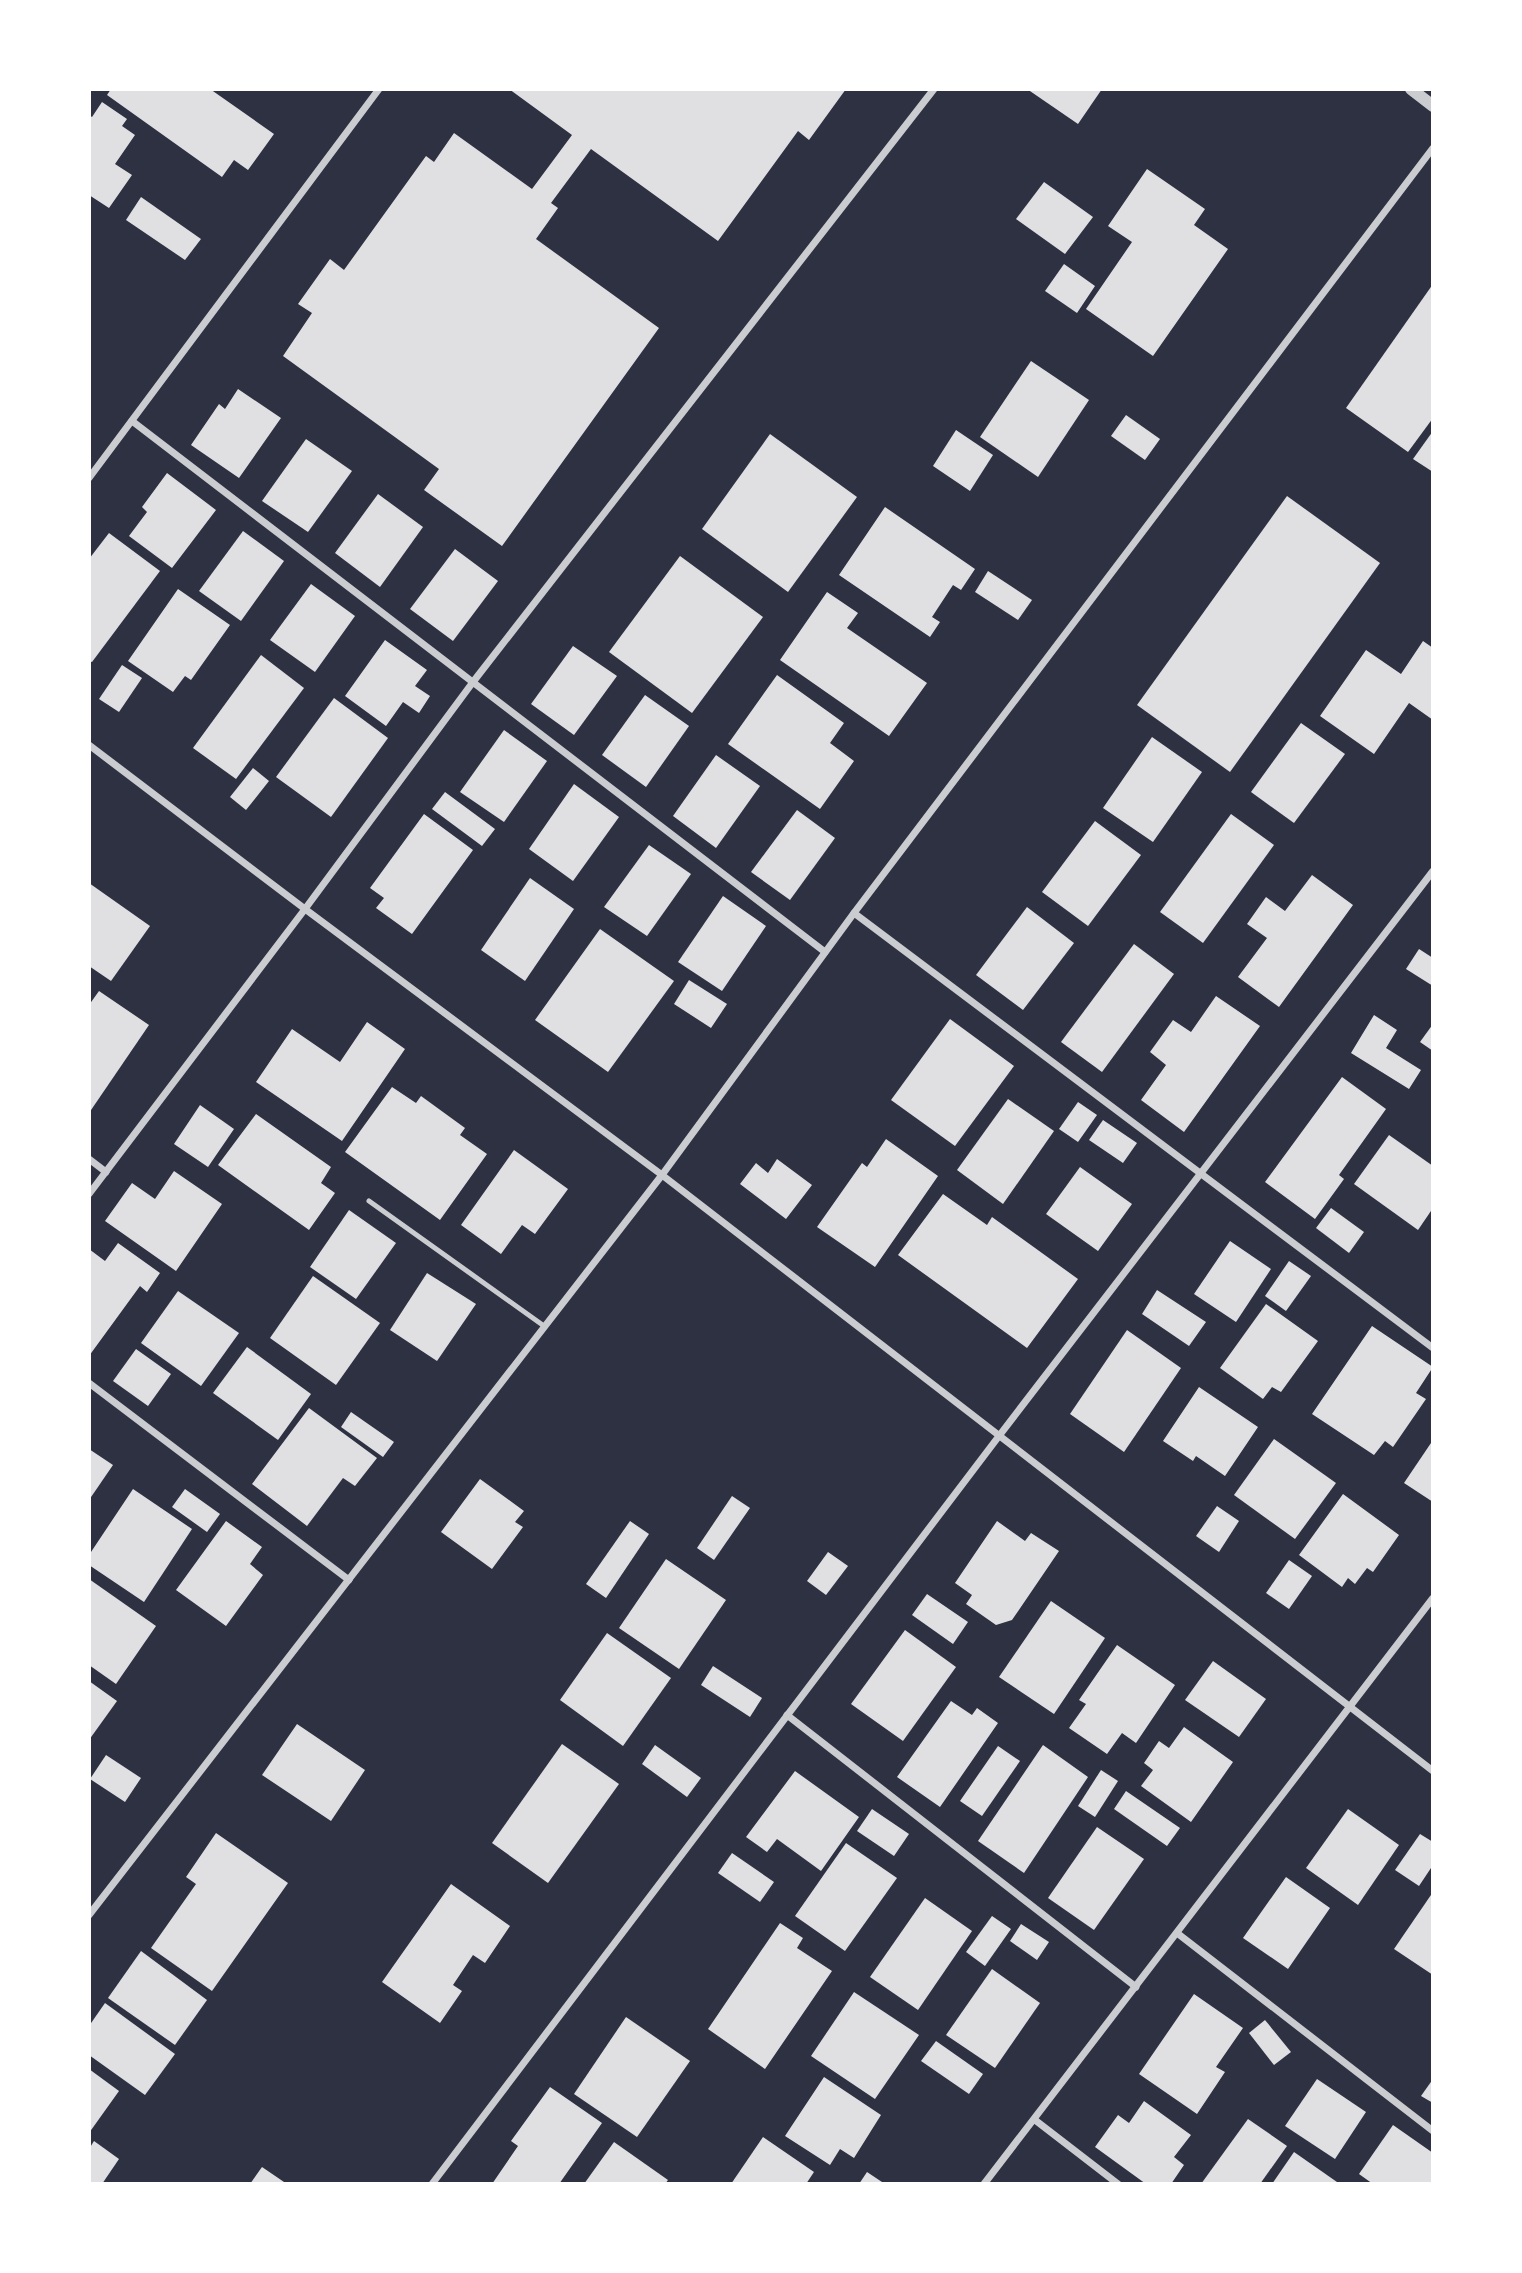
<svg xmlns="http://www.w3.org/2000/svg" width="1522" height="2273" font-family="'Nunito Sans',sans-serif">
<rect width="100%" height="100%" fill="#2d3142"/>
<g fill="#e0e0e3">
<path d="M111,89h99l64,45 -26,36 -14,-10 -12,17 -115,-82z"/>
<path d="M509,89h337l-37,51 -11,-9 -80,110 -127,-92 -40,54 7,5 -22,31 123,89 -157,218 -78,-56 15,-21 -156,-113 29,-43 -14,-9 32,-45 14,11 82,-114 8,6 20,-29 78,56 40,-54z"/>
<path d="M1027,89h75l-24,35z"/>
<path d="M102,102l25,17 -5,7 13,9 -20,29 17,11 -23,33 -20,-13v-80l3,2z"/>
<path d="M1147,169l58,40 -11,16 34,24 -75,107 -67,-47 46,-67 -24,-16z"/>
<path d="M1044,182l49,35 -28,37 -49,-35z"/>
<path d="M141,197l60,42 -16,21 -59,-40z"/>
<path d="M1064,264l31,22 -18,27 -32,-22z"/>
<path d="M1433,284v134l-25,34 -62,-44z"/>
<path d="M1031,361l58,39 -51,77 -58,-40z"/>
<path d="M238,389l43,29 -42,60 -48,-33 28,-41 6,5z"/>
<path d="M1126,415l34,24 -15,21 -34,-24z"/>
<path d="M956,430l37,25 -23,36 -37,-25z"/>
<path d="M1433,431v41l-20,-13z"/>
<path d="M770,434l87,63 -69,95 -86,-63z"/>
<path d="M306,439l46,32 -44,61 -46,-31z"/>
<path d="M167,473l49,37 -44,58 -43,-32 18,-24 -5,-5z"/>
<path d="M378,494l45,33 -43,60 -45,-34z"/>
<path d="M1287,496l93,67 -150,209 -93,-67z"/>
<path d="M885,507l90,62 -14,21 -8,-5 -21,32 8,5 -10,15 -91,-62z"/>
<path d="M243,531l41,30 -43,60 -42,-30z"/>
<path d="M109,533l51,38 -68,91 -3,-1v-102z"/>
<path d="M455,549l43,32 -45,60 -43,-32z"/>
<path d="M680,556l83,61 -71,96 -83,-61z"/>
<path d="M988,571l44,29 -14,20 -43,-28z"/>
<path d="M311,584l44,32 -40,56 -45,-32z"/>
<path d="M178,589l52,36 -39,55 -6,-4 -12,16 -45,-31z"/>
<path d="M827,592l31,21 -11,15 80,55 -38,53 -109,-76z"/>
<path d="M385,640l42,30 -12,16 15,10 -11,17 -16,-11 -17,24 -41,-30z"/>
<path d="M1423,641l10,7v72l-24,-17 -35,51 -54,-38 46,-66 35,24z"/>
<path d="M573,646l44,30 -43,59 -43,-31z"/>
<path d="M261,655l43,33 -68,91 -43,-31z"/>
<path d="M122,665l20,13 -23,34 -20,-13z"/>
<path d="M777,675l67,48 -14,20 24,18 -34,48 -92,-65z"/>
<path d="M645,695l44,31 -43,61 -44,-32z"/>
<path d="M334,698l54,40 -57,79 -55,-40z"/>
<path d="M1301,723l44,31 -51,69 -43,-31z"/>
<path d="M504,730l43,31 -43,61 -44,-30z"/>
<path d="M1152,737l50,35 -49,70 -50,-34z"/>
<path d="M716,755l44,31 -44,62 -43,-32z"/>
<path d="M253,768l16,13 -23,29 -16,-13z"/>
<path d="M574,784l45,33 -46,64 -44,-32z"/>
<path d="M445,792l50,37 -13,17 -50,-37z"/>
<path d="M797,810l38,28 -45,62 -39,-28z"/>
<path d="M424,814l49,36 -61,84 -36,-26 8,-10 -14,-10z"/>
<path d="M1231,814l43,31 -71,98 -43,-31z"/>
<path d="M1095,821l46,34 -53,71 -46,-34z"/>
<path d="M649,845l42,29 -44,62 -43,-29z"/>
<path d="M1312,875l41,30 -74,102 -41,-30 29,-39 -20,-14 19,-27 19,14z"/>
<path d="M530,878l44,31 -49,72 -44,-31z"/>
<path d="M89,883l61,43 -39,55 -22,-15z"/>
<path d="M723,896l43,30 -44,65 -44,-29z"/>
<path d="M1027,907l47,36 -51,67 -47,-35z"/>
<path d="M600,929l74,52 -66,91 -73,-52z"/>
<path d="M1134,944l40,30 -72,98 -41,-30z"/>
<path d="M1419,949l14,9v28l-27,-17z"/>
<path d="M689,980l38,24 -16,24 -37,-24z"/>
<path d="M99,991l50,34 -60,88v-108z"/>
<path d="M1216,996l44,30 -76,106 -43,-32 25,-35 -16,-13 23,-32 18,12z"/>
<path d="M1374,1015l23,15 -11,18 35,22 -12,19 -58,-36z"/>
<path d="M950,1019l64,47 -59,80 -64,-46z"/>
<path d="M367,1022l38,27 -63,92 -86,-59 36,-53 48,33z"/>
<path d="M1433,1024v27l-13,-9z"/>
<path d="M1342,1077l44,32 -47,66 5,4 -29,40 -50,-37z"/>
<path d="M392,1087l24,16 5,-7 44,32 -5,7 27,19 -47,66 -95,-68z"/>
<path d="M1008,1099l46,32 -51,73 -46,-34z"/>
<path d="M1078,1102l19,13 -19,27 -19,-13z"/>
<path d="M200,1105l34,24 -26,38 -34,-23z"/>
<path d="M256,1114l75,53 -10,16 14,10 -26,37 -91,-65z"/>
<path d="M1103,1120l34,23 -14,20 -34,-23z"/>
<path d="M1389,1135l44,31v42l-15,22 -64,-46z"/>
<path d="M886,1139l52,37 -63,91 -58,-40 45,-64 5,4z"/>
<path d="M514,1150l54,39 -33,45 -13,-9 -21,29 -40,-29z"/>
<path d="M777,1159l35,26 -26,34 -46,-35 16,-21 12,10z"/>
<path d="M1080,1167l52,37 -34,47 -52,-37z"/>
<path d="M174,1171l48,33 -46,67 -71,-50 27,-38 23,16z"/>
<path d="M943,1194l44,31 5,-8 86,62 -51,69 -129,-93z"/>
<path d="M1331,1208l33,24 -15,21 -33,-25z"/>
<path d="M349,1210l47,33 -40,56 -46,-32z"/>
<path d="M1230,1241l41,28 -35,53 -42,-28z"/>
<path d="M118,1243l42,30 -13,19 -7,-6 -51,70v-107l16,12z"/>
<path d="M1289,1261l22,15 -25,35 -21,-15z"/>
<path d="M427,1273l49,31 -39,57 -47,-31z"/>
<path d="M313,1276l67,47 -44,62 -66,-47z"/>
<path d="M1157,1290l49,32 -17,24 -47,-32z"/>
<path d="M178,1291l61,42 -38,53 -60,-43z"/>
<path d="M1266,1304l52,37 -37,51 -9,-5 -9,12 -43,-31z"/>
<path d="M1372,1326l61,41 -17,26 10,6 -33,48 -8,-6 -11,14 -62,-41z"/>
<path d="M1127,1330l54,38 -57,84 -54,-38z"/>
<path d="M247,1347l64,47 -33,46 -65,-47z"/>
<path d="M136,1349l35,25 -23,32 -35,-25z"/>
<path d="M1199,1387l59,40 -33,49 -29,-20 -3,5 -30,-20z"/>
<path d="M309,1408l68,50 -22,28 -12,-8 -36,48 -55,-42z"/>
<path d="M351,1412l43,30 -11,15 -42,-30z"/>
<path d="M1274,1439l62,44 -41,56 -61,-44z"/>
<path d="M1433,1440v62l-29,-19z"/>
<path d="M89,1449l24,16 -24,35z"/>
<path d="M480,1479l44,32 -9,11 8,5 -31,42 -51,-37z"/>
<path d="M133,1489l59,40 -48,73 -55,-37v-10z"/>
<path d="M185,1489l35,25 -13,18 -35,-25z"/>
<path d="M1343,1494l56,41 -26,37 -6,-4 -12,16 -7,-6 -6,9 -43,-32z"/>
<path d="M732,1496l18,12 -36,52 -17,-12z"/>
<path d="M1217,1506l22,15 -20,31 -23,-16z"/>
<path d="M226,1521l36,26 -12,17 13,11 -37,51 -50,-36z"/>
<path d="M630,1521l19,13 -43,64 -20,-14z"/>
<path d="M997,1521l28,20 6,-8 28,18 -47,69 -16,5 -30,-21 6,-9 -17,-12z"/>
<path d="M828,1552l20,14 -22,29 -19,-14z"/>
<path d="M666,1559l60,41 -47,69 -60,-41z"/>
<path d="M1289,1560l23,16 -23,33 -23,-16z"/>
<path d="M89,1579l67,47 -40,58 -27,-19z"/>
<path d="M927,1594l41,28 -15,22 -41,-29z"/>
<path d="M1051,1601l54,37 -51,76 -55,-37z"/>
<path d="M905,1630l51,37 -53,74 -52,-37z"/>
<path d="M607,1633l64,45 -48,68 -63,-46z"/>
<path d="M1117,1645l58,40 -39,58 -14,-10 -15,21 -38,-26 17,-24 -7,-4z"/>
<path d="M1213,1661l53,38 -27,38 -54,-37z"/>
<path d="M713,1666l49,32 -12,19 -49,-32z"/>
<path d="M89,1681l28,20 -28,39z"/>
<path d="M951,1701l21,14 5,-7 21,15 -58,84 -43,-30z"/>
<path d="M297,1724l68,46 -34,51 -69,-46z"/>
<path d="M1184,1727l49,35 -42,60 -50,-36 12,-16 -9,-7 15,-22 10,7z"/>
<path d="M562,1744l57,40 -71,99 -56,-40z"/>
<path d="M655,1745l46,33 -14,19 -45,-33z"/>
<path d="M1043,1745l45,32 -64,96 -46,-32z"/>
<path d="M998,1746l22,15 -38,55 -22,-15z"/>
<path d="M106,1755l35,23 -16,24 -35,-23z"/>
<path d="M1101,1770l17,11 -23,36 -17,-11z"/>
<path d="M795,1771l64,46 -38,54 -44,-32 -10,13 -21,-15z"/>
<path d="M1126,1791l54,37 -13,18 -53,-37z"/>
<path d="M872,1809l37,25 -15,22 -37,-25z"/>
<path d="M1348,1809l51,36 -41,60 -52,-37z"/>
<path d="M1097,1827l47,32 -50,71 -46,-32z"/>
<path d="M216,1833l72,50 -76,108 -61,-43 45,-64 -10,-7z"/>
<path d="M1420,1834l13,8v23l-14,21 -24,-16z"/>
<path d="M846,1843l51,35 -52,73 -50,-35z"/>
<path d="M732,1853l42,29 -14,20 -42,-29z"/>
<path d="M1286,1877l44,31 -42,61 -45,-31z"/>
<path d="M451,1884l59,42 -25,37 -12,-8 -20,30 9,6 -22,32 -58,-41z"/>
<path d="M1433,1892v83l-39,-26z"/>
<path d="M925,1898l47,33 -54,79 -48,-33z"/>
<path d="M992,1916l19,13 -26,37 -19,-14z"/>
<path d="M780,1923l23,15 -6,10 35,23 -67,98 -57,-40z"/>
<path d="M1021,1924l28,18 -12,18 -27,-19z"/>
<path d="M141,1951l66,49 -32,45 -67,-47z"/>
<path d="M992,1969l48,34 -45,65 -49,-33z"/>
<path d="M854,1992l65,43 -44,64 -64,-43z"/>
<path d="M1194,1994l49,34 -27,39 9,5 -28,42 -58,-40z"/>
<path d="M105,2003l70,51 -30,41 -56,-40v-29z"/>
<path d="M626,2017l64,44 -53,76 -63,-43z"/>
<path d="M1265,2020l26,32 -17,13 -25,-32z"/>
<path d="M936,2041l47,33 -14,20 -48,-33z"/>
<path d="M89,2069l30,22 -30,42z"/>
<path d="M824,2077l57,38 -27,43 -14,-9 -10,16 -45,-29z"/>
<path d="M1317,2079l49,33 -31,47 -50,-33z"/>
<path d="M1433,2079v24l-12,-7z"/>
<path d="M550,2087l52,36 -43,61h-67l26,-38 -7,-5z"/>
<path d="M1144,2101l47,34 -17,22 10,8 -13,19h-25l-51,-37 23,-32 11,8z"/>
<path d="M1248,2119l39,27 -27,38h-59z"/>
<path d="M1393,2125l40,28v31h-60l-14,-10z"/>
<path d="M763,2137l51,35 -8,12h-75z"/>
<path d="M94,2141l25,18 -17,25h-13v-35z"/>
<path d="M614,2142l54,38 -3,4h-81z"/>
<path d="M1294,2152l43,30 -2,2h-63z"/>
<path d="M262,2167l25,17h-37z"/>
<path d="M867,2172l18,12h-26z"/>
</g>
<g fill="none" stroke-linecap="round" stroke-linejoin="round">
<path stroke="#caccd0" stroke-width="5" d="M369,1201l175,125"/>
<g stroke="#caccd0" stroke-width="7">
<path d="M132,421l693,531"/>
<path d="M89,478l290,-389"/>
<path d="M89,745l216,164 357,266 771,596"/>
<path d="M854,913l579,435"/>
<path d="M89,1159l17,13"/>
<path d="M89,1194l216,-285 168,-227 461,-593"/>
<path d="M89,1383l260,197"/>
<path d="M787,1715l349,272"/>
<path d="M89,1915l573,-740 192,-262 579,-765"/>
<path d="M1177,1933l256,198"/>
<path d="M1035,2120l83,64"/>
<path d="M432,2184l567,-748 434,-565"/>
<path d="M984,2184l449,-586"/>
</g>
<path stroke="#caccd0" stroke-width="12" d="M1411,89l22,17"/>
</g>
<rect width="1522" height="2273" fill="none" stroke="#ffffff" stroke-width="182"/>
</svg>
